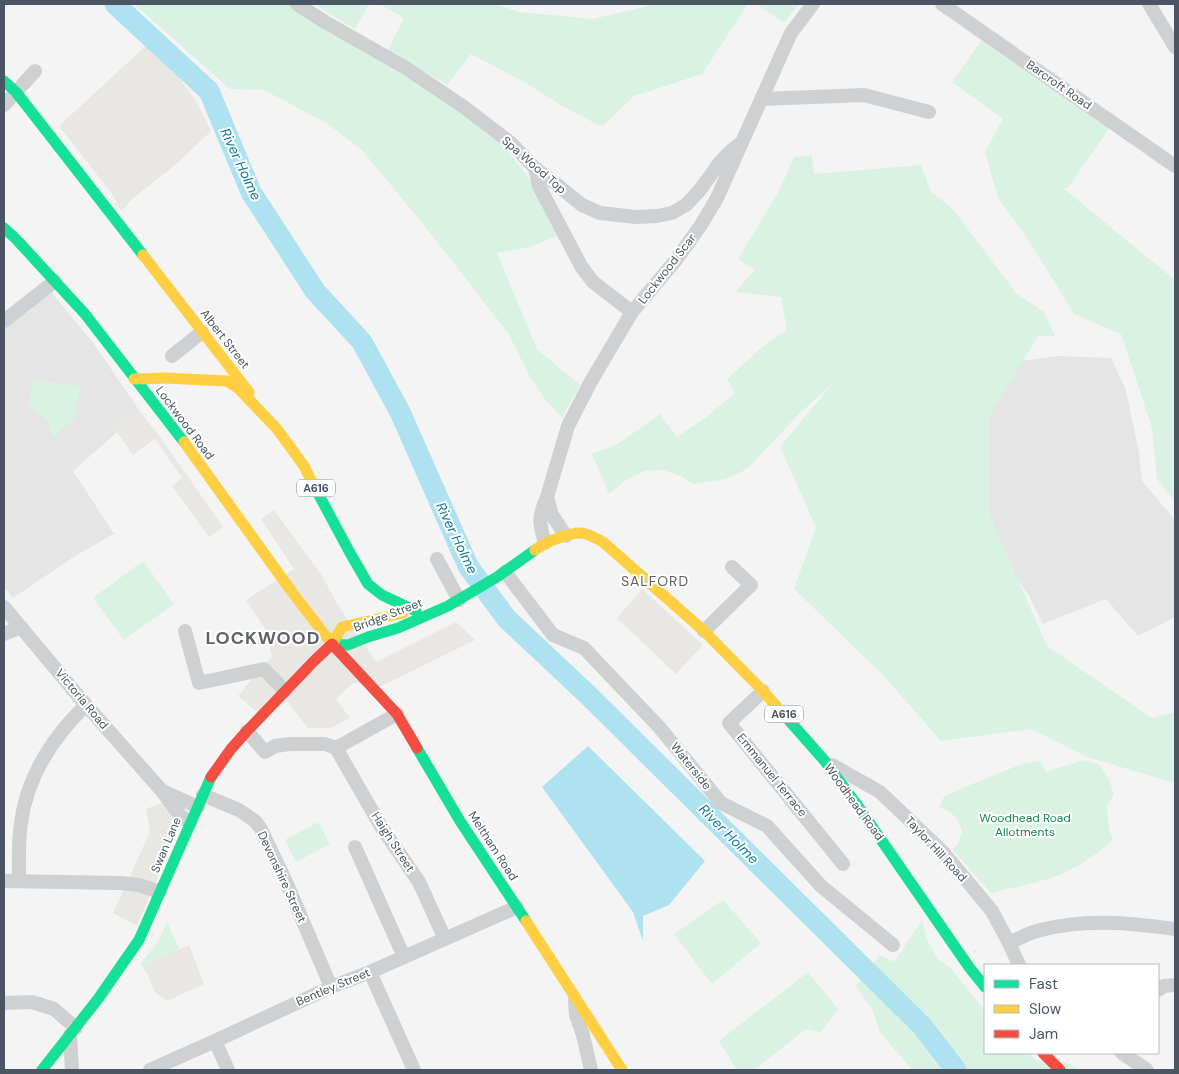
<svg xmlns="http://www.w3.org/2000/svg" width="1179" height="1074" font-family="'DM Sans',sans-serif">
<rect width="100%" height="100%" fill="#f4f4f4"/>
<g fill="#e8e7e3">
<path d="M148,44l24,24 24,33 15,30 -36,34 -43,34 -10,12 -7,-7 2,-2 -5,-8 -53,-68z"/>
<path d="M139,410l24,31 60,86 -14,10 -37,-51 10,-8 -27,-39 -22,16 -20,-29z"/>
<path d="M274,510l48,66 16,29 38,57 80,-40 19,18 -93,46 -29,-3 -17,16 14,19 -19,10h-23l-21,-27 -29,12 -20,-17 34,-40 -7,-27 -19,-29 48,-31 -33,-50z"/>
<path d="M642,589l61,56 -27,29 -59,-56z"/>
<path d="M165,802l12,23 -9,28 -31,73 -24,-13 37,-81 -4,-23z"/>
<path d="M189,945l15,39 -37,17 -12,-9 -8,-18 -5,-8z"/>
</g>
<g fill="#e6e5e6">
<path d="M51,292l43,52 45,66 -26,16 4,6 -44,39 41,63 -39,22 -62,42 -9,-11v-260z"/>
<path d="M1059,356l52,2 15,32 13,63 3,28 33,39v97l-37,19 -32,-37 -63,25 -15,-30 -39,-54 -4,-174z"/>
</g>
<g fill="#d9f2e3">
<path d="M134,4h159l179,113 32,30 22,27 36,60 -32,13 -33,6 40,96 43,36 -18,33 -17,-19 -16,-24 -21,-42 -77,-99 -69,-84 -34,-26 -64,-34 -34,-1z"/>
<path d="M314,4h55l-14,25z"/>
<path d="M379,4h116l24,8 73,7 57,-13 2,-2h97l-46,70 -68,22 -32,31 -43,-23 -33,-21 -55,-29 -24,31 -59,-35 16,-32z"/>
<path d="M756,4h43l-15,19z"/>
<path d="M985,35l126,91 -44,63 -4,-1 112,92v222l-18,-23 -5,-51 -31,-94 -47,-20 -45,-73 -31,-43 -13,-46 18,-33 -51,-37z"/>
<path d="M812,155l2,19 107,-9 10,27 21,16 64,85 28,19 11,24h-17l-49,82 1,98 57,130 105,72 23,-6v71l-88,-26 -56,-28 -90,12 -58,-66 -89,-86 22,-62 -36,-80 53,-64 -34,31 -52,55 -21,10 -33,5 -12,-8 -18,-6 -18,1 -19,9 -17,14 -17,-40 26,-10 42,-30 17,23 28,-19 30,-25 -8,-14 34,-31 26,-18 -6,-33 -46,-5 20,-22 -17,-11 41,-68 15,-34z"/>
<path d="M33,380l49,6 -7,23 2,7 -22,20 -6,-6 1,-8 -22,-17z"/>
<path d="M143,561l31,43 -50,36 -31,-42z"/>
<path d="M1083,760l16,4 10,15 5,16 -7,11 2,23 4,10c-14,15 -41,32 -62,39 -19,6 -40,10 -60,15l-39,-44 6,-5 4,-13 -5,-13 -10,-8 -8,-3 5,-10 16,-8 64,-26 16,-2 6,11z"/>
<path d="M318,822l12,22 -34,18 -11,-22z"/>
<path d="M723,900l38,43 -49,41 -38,-50z"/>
<path d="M922,920l5,20 11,19 13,9 34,43v42h43l8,7 32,3 12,7h-168l-32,-38 -8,-23 -16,-23 24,-31 14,7z"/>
<path d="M167,922l12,27 -37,17 -2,-2 18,-22z"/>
<path d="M808,972l30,37 -17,23 -15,-3 -52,41h-17l-18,-29z"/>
</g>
<path fill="#aee2f0" d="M588,746l117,115 -36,44 -26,11v25l-10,-29 -91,-125z"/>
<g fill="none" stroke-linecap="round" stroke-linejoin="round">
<path stroke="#aee2f0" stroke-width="21" d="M115,4l94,87 42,101 64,99 47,51 38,70 68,154 39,53 81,76 334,331 34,44"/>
<g stroke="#ced0d2" stroke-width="14">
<path d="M297,4l28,18 81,46 58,39 47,36 24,25 21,16 26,21 18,8 36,4 21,-1 15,-3 14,-8 13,-14 22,-30 11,-11 9,-7"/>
<path d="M942,4l233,162"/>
<path d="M1149,4l26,43"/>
<path d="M761,99l103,-4 65,17"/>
<path d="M4,105l31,-34"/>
<path d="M535,168l4,18 42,80 12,16 39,30"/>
<path d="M4,321l51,-40"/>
<path d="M172,356l30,-24"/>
<path d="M566,536l-14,-21 -5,-18 21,-71 22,-43 42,-71 44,-52 25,-35 16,-27 74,-165 22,-29"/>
<path d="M545,543c-6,-20 -7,-26 2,-46"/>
<path d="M437,559l22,41"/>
<path d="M505,572l48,63 31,13 76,80 61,75 46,23 54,60 72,59"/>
<path d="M4,607l82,98 76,86 16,22 12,11"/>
<path d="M185,631l14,52 65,-14 21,22"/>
<path d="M704,631l47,-46 -19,-18"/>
<path d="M4,634l17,-7"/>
<path d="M763,691l-34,32 114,141"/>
<path d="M247,731l18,21 10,-6 15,-2h35l11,4"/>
<path d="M336,748l46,80 37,54 26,57"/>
<path d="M336,748l61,-34"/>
<path d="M832,765l48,27 63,60 49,59 17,32 10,22"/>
<path d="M163,791l35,16"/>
<path d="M203,795l36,15 16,11 6,8 26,55 44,103"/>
<path d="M355,847l49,110"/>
<path d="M4,881l117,2 18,2 21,7"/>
<path d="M19,881c0,-19 -1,-39 2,-58 6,-47 31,-85 65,-118"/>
<path d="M1009,943c11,-5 21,-11 32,-13 45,-12 89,-7 134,-1"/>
<path d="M370,972l44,98"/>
<path d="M1158,990l6,-4 11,-1"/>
<path d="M575,1000l1,15 7,20 8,35"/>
<path d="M4,1003l28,-1 22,7 22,19"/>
<path d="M70,1035l2,35"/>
<path d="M215,1041l13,29"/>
<path d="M1122,1053l25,17"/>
<path d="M150,1070l65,-29 116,-54 39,-15 147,-65"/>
</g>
<g stroke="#16e098" stroke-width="11">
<path d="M4,81l12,11 127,163"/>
<path d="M4,228l12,11 69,75 99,128"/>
<path d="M313,484l36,67 19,33 14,11 34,16"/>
<path d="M332,644l16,1 20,-8 30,-9 50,-22 49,-29 38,-27"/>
<path d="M786,717l38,43 31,42 114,165 16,20"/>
<path d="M417,748l43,73 66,100"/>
<path d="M42,1070l56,-71 41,-59 72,-163"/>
</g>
<g stroke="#ffcf43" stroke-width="11">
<path d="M143,255l106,137"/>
<path d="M134,379l31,-1 62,3 12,8 38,40 27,37 9,18"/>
<path d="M184,442l108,150 40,52"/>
<path d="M535,550c11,-8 32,-17 46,-17 8,1 15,5 22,9l101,89 59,60 23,26"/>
<path d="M332,644l10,-17 61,-14"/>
<path d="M526,921l96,149"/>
</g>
<g stroke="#f24e42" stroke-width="11">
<path d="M211,777l20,-28 16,-18 67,-70 18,-17 65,70 20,34"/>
<path d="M1043,1053l17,17"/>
</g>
</g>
<g text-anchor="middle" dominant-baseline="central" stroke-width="4" stroke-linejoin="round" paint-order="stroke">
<g fill="#fff" stroke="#808990" stroke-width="1">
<rect x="297" y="479.5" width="38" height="17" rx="4"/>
<rect x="765" y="705.5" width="38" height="17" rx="4"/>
</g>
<g font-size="11" font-weight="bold" fill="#4a5661">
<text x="316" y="488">A616</text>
<text x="784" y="714">A616</text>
</g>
<g font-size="12" fill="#4a5661" stroke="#fff">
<text transform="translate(1059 85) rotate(35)">Barcroft Road</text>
<text transform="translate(534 165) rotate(41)">Spa Wood Top</text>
<text transform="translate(667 269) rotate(-52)">Lockwood Scar</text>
<text transform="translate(225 339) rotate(52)">Albert Street</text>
<text transform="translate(185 423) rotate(53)">Lockwood Road</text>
<text transform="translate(388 615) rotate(-21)">Bridge Street</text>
<text transform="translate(82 699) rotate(50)">Victoria Road</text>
<text transform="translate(691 766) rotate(51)">Waterside</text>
<text transform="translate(772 775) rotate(51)">Emmanuel Terrace</text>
<text transform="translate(854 802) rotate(54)">Woodhead Road</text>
<text transform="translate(393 842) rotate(57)">Haigh Street</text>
<text transform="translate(166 845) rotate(-67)">Swan Lane</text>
<text transform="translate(493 846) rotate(57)">Meltham Road</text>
<text transform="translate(936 849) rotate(47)">Taylor Hill Road</text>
<text transform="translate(282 877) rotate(65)">Devonshire Street</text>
<text transform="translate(333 987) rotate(-23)">Bentley Street</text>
</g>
<g font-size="12" fill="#17864f" stroke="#fff">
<text x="1025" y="818">Woodhead Road<tspan x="1025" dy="14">Allotments</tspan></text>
</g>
<g font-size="14" font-style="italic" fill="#0c7c9b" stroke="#fff">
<text transform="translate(241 164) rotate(65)">River Holme</text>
<text transform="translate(457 538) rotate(64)">River Holme</text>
<text transform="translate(729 834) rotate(45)">River Holme</text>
</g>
<g font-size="14" letter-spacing="1" fill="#5f6368" stroke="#fff">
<text x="655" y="581">SALFORD</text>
</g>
<g font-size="18" font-weight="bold" letter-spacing="1" fill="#5f6368" stroke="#fff">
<text x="263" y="638">LOCKWOOD</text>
</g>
</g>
<rect width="1179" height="1074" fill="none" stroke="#4a5661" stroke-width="10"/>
<rect x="984" y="964" width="175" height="90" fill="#ffffff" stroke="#b7bbc0"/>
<rect x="994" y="980" width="25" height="8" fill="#16e098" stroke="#b7bbc0"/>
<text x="1029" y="989" font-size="15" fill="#4a5661">Fast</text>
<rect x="994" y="1005" width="25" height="8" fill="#ffcf43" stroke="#b7bbc0"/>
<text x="1029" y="1014" font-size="15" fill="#4a5661">Slow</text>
<rect x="994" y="1030" width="25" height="8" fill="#f24e42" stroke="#b7bbc0"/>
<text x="1029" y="1039" font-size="15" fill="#4a5661">Jam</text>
</svg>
